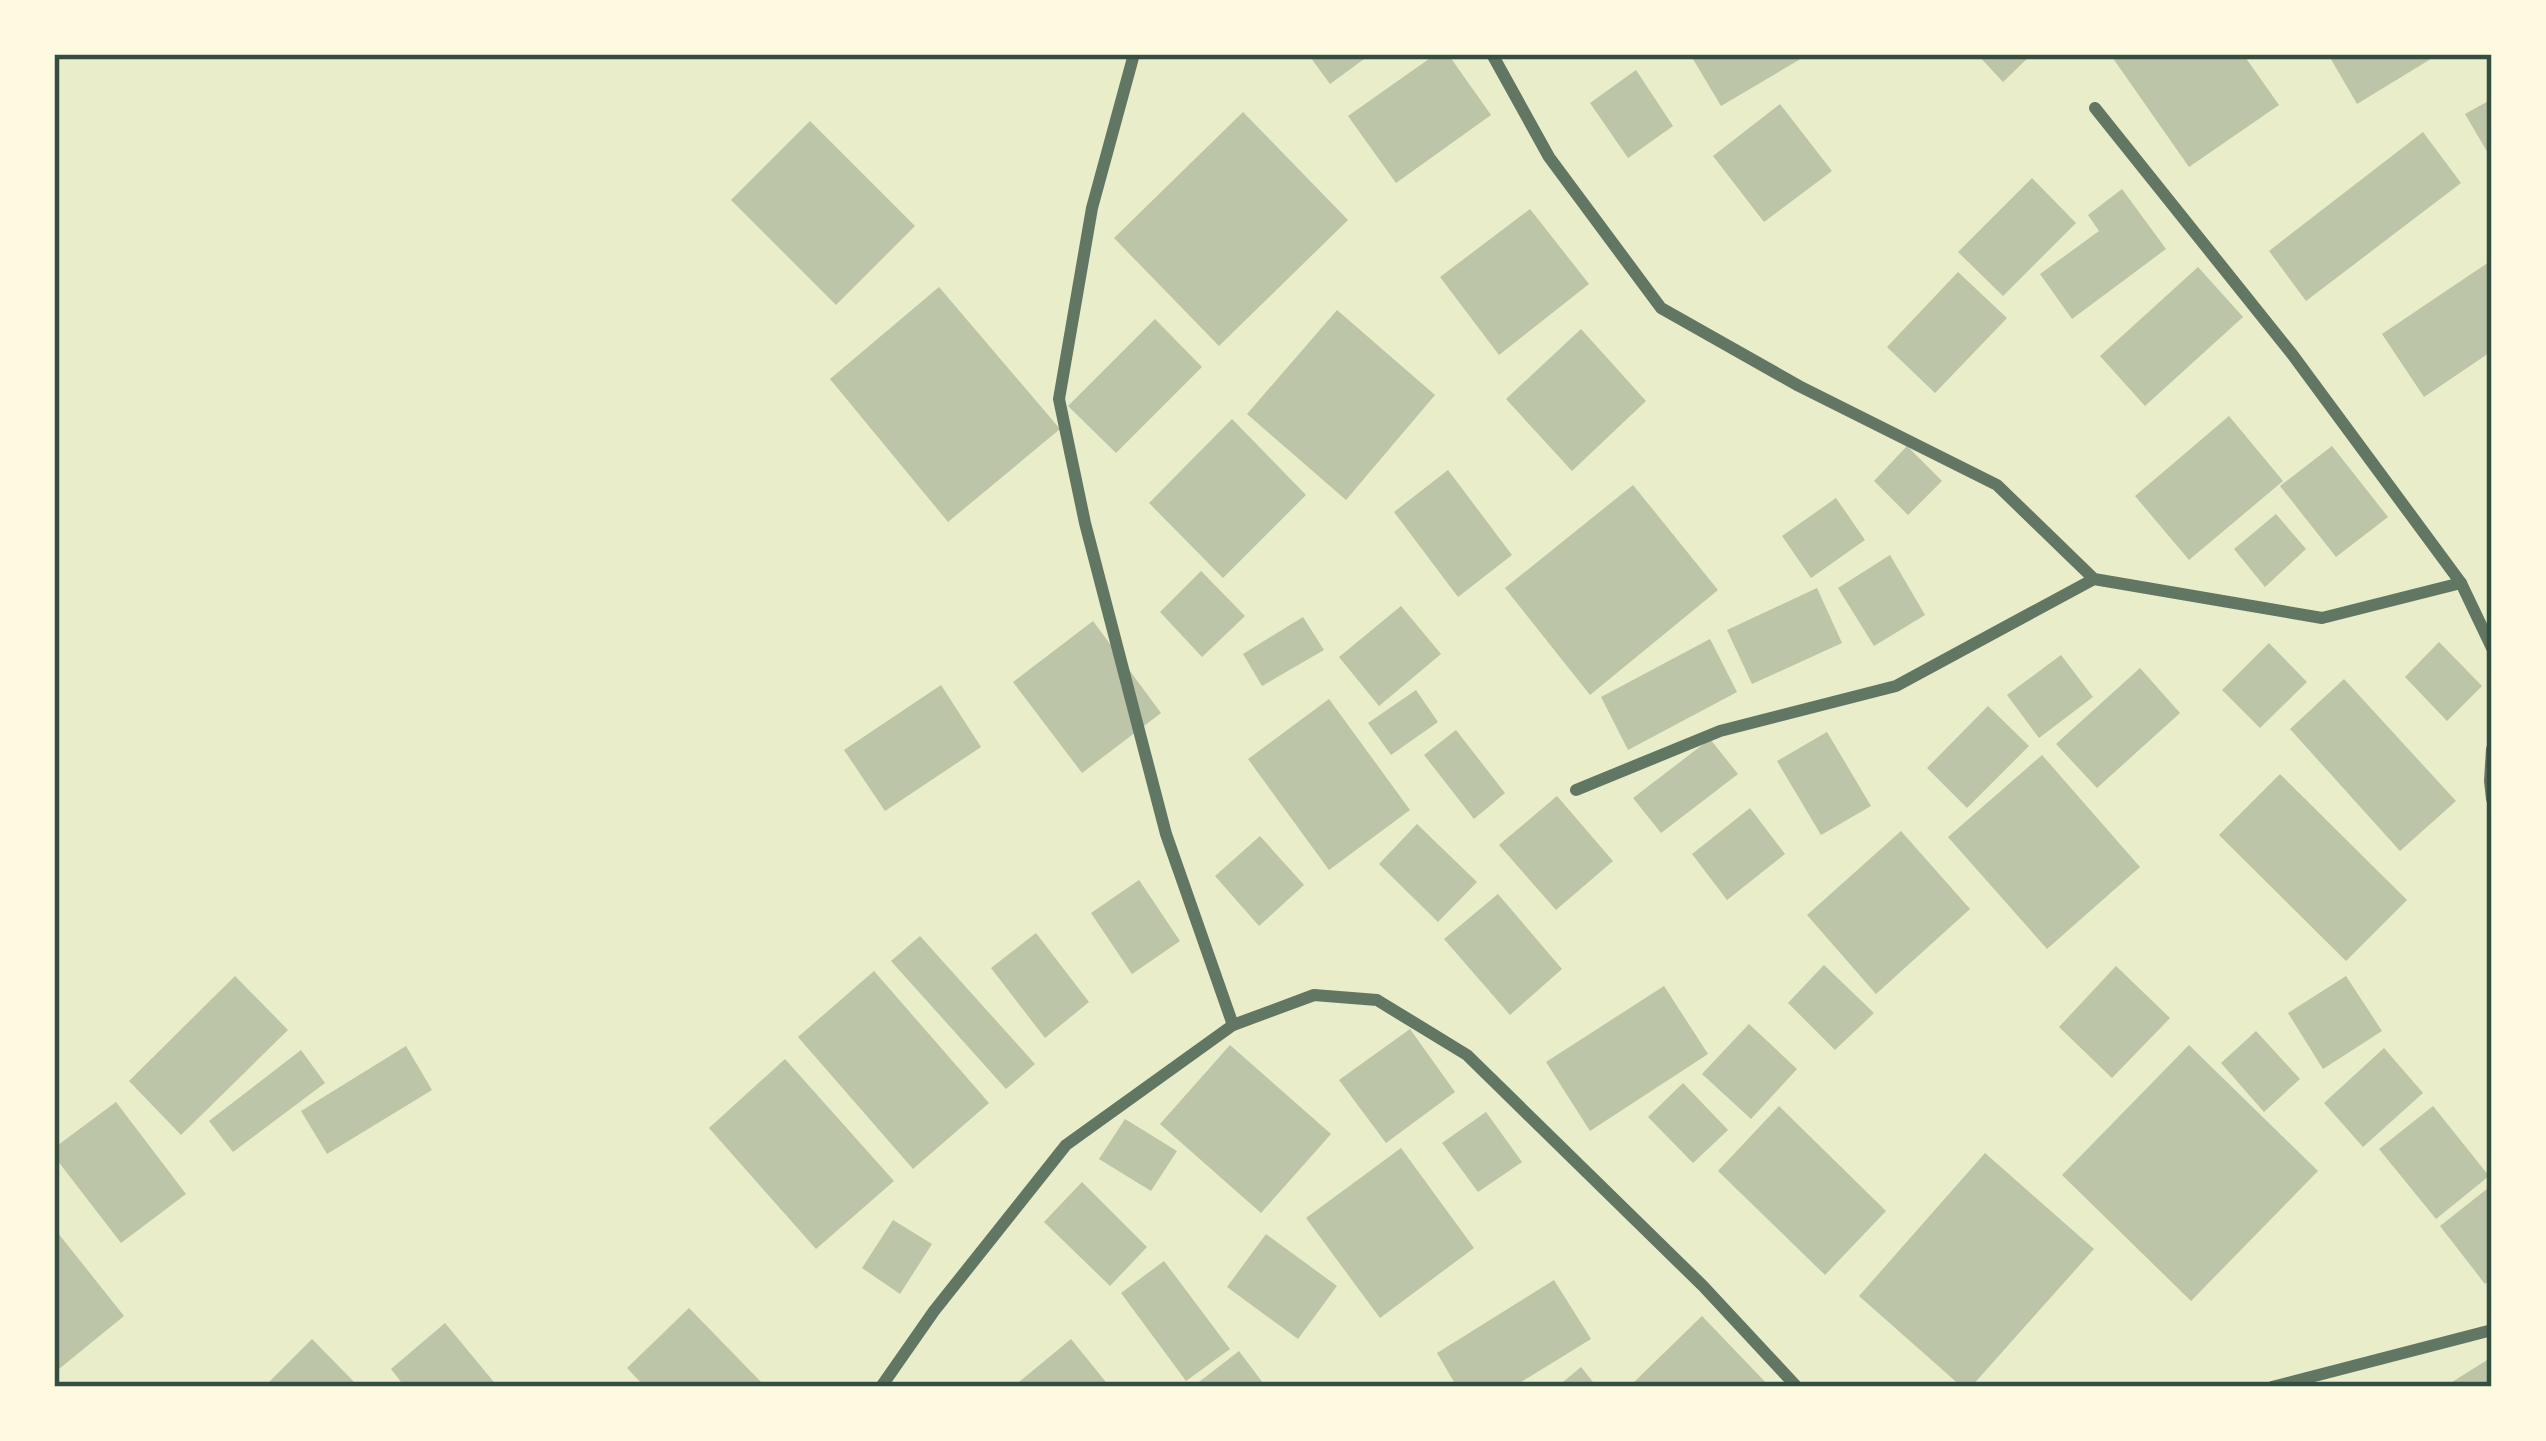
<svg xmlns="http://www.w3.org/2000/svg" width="2546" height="1441" font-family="Ubuntu,sans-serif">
<rect width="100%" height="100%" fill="#e9edc9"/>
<g fill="#bcc5a7">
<path d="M1308,54h63l-41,30z"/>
<path d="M1436,54h12l43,61 -95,68 -48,-67z"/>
<path d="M1690,54h119l-88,52z"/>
<path d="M1977,54h55l-29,28z"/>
<path d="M2110,54h133l36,51 -90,62z"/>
<path d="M2328,54h111l-82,50z"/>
<path d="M1636,70l37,56 -45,32 -38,-55z"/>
<path d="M2492,99v61l-27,-46z"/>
<path d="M1780,104l52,67 -68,51 -51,-66z"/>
<path d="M1243,112l105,108 -129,126 -105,-108z"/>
<path d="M810,121l105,105 -79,79 -105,-105z"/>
<path d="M2423,132l38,51 -155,118 -37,-50z"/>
<path d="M2032,178l44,45 -73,73 -45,-44z"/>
<path d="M2122,189l44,60 -94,70 -32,-45 59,-43 -11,-16z"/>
<path d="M1530,209l59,75 -90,71 -59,-78z"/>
<path d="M2492,260v91l-68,46 -42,-63z"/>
<path d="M2198,267l45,50 -98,89 -45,-50z"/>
<path d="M1958,272l49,46 -72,75 -48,-46z"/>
<path d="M939,287l121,142 -112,93 -118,-143z"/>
<path d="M1337,310l98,85 -89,105 -99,-86z"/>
<path d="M1155,319l47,48 -86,86 -48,-47z"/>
<path d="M1581,329l65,72 -74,70 -66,-72z"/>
<path d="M2229,416l54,65 -94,79 -54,-64z"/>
<path d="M1232,419l74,76 -83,83 -74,-75z"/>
<path d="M1907,446l35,35 -34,34 -34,-34z"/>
<path d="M2332,446l56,71 -52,40 -56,-71z"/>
<path d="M1448,470l64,85 -54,42 -64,-85z"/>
<path d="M1633,485l85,105 -128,105 -85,-107z"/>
<path d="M1836,498l29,42 -54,38 -29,-42z"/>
<path d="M2276,514l30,35 -41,38 -31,-38z"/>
<path d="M1890,555l35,60 -51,31 -36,-58z"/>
<path d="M1201,571l44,45 -43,41 -42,-45z"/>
<path d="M1817,588l25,55 -90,41 -25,-54z"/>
<path d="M1401,606l40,48 -62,52 -40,-49z"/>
<path d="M1303,617l21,33 -62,36 -19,-32z"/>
<path d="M1093,621l68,92 -79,60 -69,-91z"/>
<path d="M1710,639l27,53 -109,58 -27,-53z"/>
<path d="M2439,642l43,44 -35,35 -42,-44z"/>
<path d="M2269,643l38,39 -47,46 -38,-38z"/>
<path d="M2061,655l32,42 -54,41 -32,-43z"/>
<path d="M2140,668l40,45 -83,75 -41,-44z"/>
<path d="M2344,679l112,122 -56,50 -110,-122z"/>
<path d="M941,685l40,62 -96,64 -41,-61z"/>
<path d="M1416,690l22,32 -47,33 -23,-32z"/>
<path d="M1329,699l81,111 -81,60 -81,-111z"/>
<path d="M1988,706l41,40 -62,62 -40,-40z"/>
<path d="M1456,730l49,63 -31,26 -50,-64z"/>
<path d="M1827,732l44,74 -50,29 -44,-74z"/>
<path d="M1710,739l28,35 -77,59 -28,-35z"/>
<path d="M2042,755l98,112 -93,82 -99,-112z"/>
<path d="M2280,774l127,126 -61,61 -127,-126z"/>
<path d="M1557,796l56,65 -57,49 -57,-65z"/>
<path d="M1750,808l35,46 -58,46 -35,-46z"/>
<path d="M1417,824l60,58 -39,40 -59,-58z"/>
<path d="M1901,831l69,78 -94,85 -69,-79z"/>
<path d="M1260,836l44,49 -45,41 -44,-50z"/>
<path d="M1139,880l41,61 -48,33 -41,-61z"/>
<path d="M1498,894l64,75 -52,46 -66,-76z"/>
<path d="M1036,933l53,69 -44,36 -54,-70z"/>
<path d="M920,936l115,128 -29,25 -115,-128z"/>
<path d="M1824,965l50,48 -39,37 -47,-47z"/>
<path d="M2116,966l54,52 -58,60 -53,-51z"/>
<path d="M874,971l115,132 -76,66 -115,-132z"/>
<path d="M235,976l53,54 -107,105 -52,-54z"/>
<path d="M2346,976l36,55 -59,38 -35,-56z"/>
<path d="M1664,986l44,68 -118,77 -44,-69z"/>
<path d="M1749,1024l48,45 -46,50 -49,-45z"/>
<path d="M1410,1029l45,63 -69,51 -47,-63z"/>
<path d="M2256,1031l44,48 -36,33 -43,-49z"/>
<path d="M1230,1045l101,89 -70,79 -101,-89z"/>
<path d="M2189,1045l129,126 -127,130 -129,-126z"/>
<path d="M406,1046l26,44 -105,64 -26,-43z"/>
<path d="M2384,1048l39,45 -60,54 -39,-44z"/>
<path d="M301,1050l24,33 -92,69 -24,-31z"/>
<path d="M785,1059l109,122 -78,68 -107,-121z"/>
<path d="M1683,1083l45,47 -35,33 -45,-46z"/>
<path d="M116,1102l70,92 -65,49 -67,-87v-8z"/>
<path d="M1779,1106l107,105 -61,64 -107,-104z"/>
<path d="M2433,1106l56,70 -53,43 -57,-70z"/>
<path d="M1486,1112l36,50 -44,30 -36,-49z"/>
<path d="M1125,1119l52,32 -26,40 -52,-32z"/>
<path d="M1401,1148l73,100 -94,70 -74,-100z"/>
<path d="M1985,1153l109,96 -123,138h-9l-103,-91z"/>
<path d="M1082,1182l65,65 -37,39 -66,-64z"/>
<path d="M2492,1185v94l-7,5 -45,-58z"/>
<path d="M893,1220l39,24 -32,50 -38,-26z"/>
<path d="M54,1228l70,88 -70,57z"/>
<path d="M1266,1234l71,52 -39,53 -71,-52z"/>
<path d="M1164,1261l66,88 -44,32 -65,-88z"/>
<path d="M1554,1280l37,59 -78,48h-56l-20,-34z"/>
<path d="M689,1308l77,79h-121l-18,-19z"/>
<path d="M1702,1316l68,71h-141z"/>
<path d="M445,1323l53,64h-93l-14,-18z"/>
<path d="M312,1339l47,48h-95z"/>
<path d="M1071,1339l39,48h-97z"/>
<path d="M1239,1351l27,36h-63l-4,-5z"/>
<path d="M2492,1357v30h-48z"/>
<path d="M1581,1367l16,20h-40z"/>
</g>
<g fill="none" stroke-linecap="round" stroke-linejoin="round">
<g stroke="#617663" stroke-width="12">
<path d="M1134,54l-42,154 -33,191 26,124 81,311 67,191"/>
<path d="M1492,54l57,103 112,151 138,78 198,99 97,94 228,39 139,-35 31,65"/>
<path d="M2095,108l197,246 169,229"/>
<path d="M2492,749l-2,32 2,18"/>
<path d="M1576,790l144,-59 176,-45 198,-107"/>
<path d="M881,1387l53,-76 132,-166 167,-120 81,-30 63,5 90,55 236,231 94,101"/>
<path d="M2272,1387l220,-57"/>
</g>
</g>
<rect width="2546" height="1441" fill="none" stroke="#fefae0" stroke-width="114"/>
<rect x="57" y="57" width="2432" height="1327" fill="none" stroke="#344e41" stroke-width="4.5"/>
</svg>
